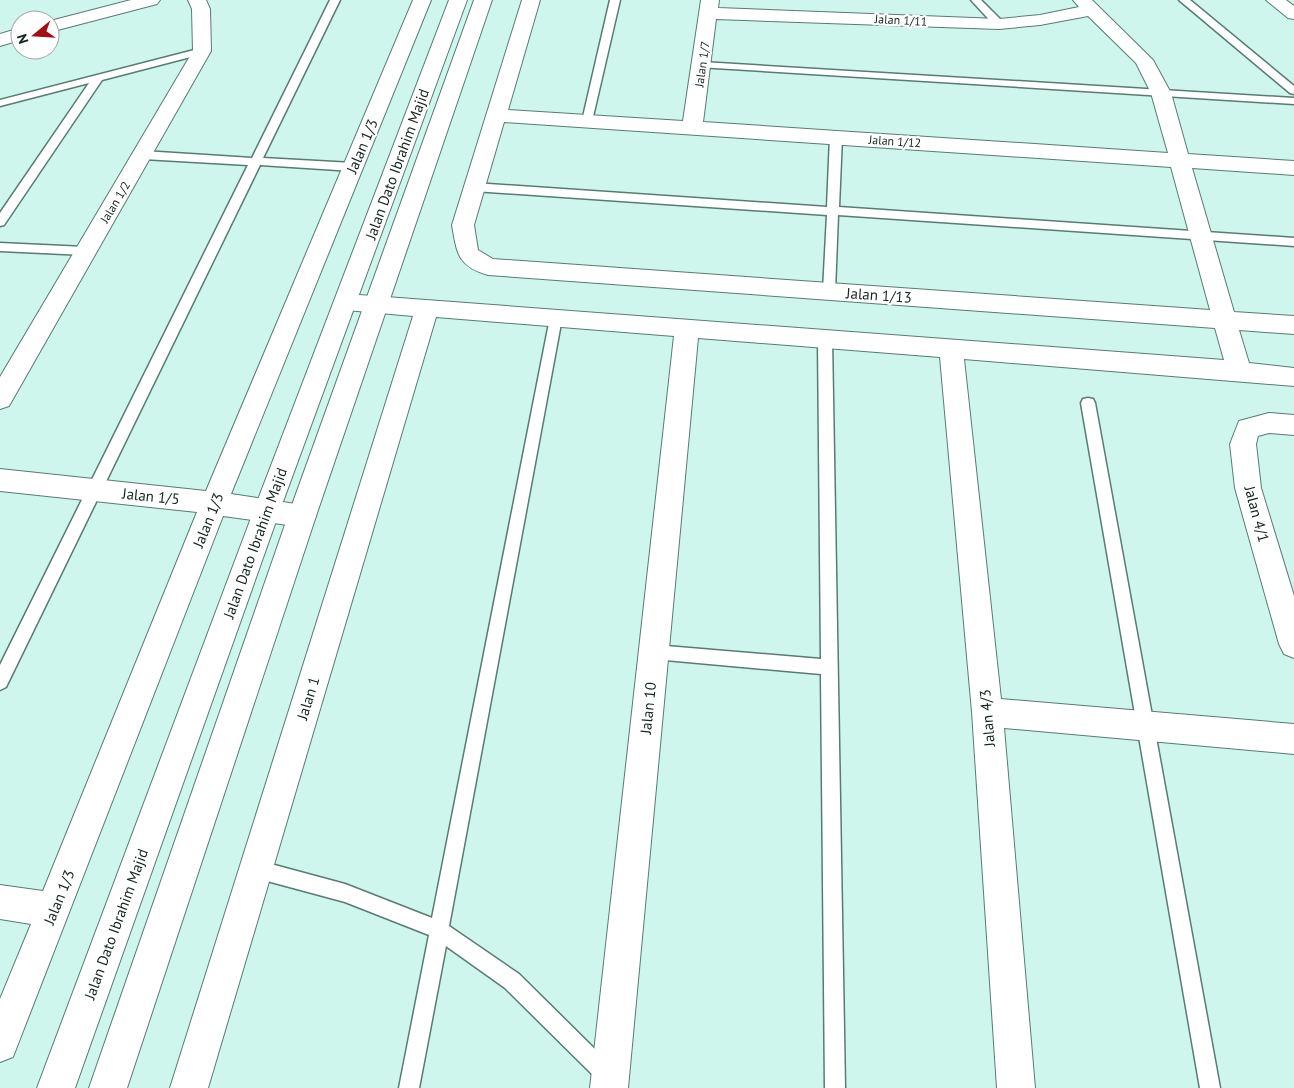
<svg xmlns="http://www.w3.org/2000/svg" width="1294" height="1088" font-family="'PT Sans',sans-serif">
<rect width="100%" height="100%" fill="#cff6ed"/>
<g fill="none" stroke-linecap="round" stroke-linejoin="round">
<defs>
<g id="lane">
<path d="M330,0h10l-77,158 90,5 6,4 -6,4 -93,-6 -254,522 -6,3v-25l248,-500 -105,-6 -6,-4 6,-4 109,7z"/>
<path d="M610,0h10l-28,121 -5,3 -5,-3z"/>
<path d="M971,0h10l22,22v4h-8z"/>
<path d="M1179,0h11l104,86v8l-4,-1z"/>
<path d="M202,48l4,1v4l-104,27 -98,145 -4,1v-13l89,-130 -89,23v-6z"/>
<path d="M702,62l592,36v6l-596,-37 -1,-2 1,-2z"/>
<path d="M836,133l6,4 -3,70 455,31v8l-456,-31 -3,76 -2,3h-8l-2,-3 4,-76 -353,-24 -6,-4 6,-4 353,24 3,-70z"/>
<path d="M0,243l85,4 6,4 -6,4 -85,-4z"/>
<path d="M556,313l5,2 1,3 -113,608 70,48 95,94 3,7 -3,7 -7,3 -7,-3 -95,-94 -59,-42 -27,142h-20l30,-153 -84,-33 -89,-24 -6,-3 -3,-6 3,-6 6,-3 89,24 87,34 118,-600 1,-3z"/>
<path d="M825,334l5,2 2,3 13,749h-20l-4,-414 -167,-15 -6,-2 -2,-5 2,-5 6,-2 167,14 -3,-320 2,-3z"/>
<path d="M1088,398l5,1 2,4 125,685h-20l-119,-685 2,-4z"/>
</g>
<g id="street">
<path d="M131,0h29l-3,4 -107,28v-11z"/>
<path d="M188,0h18l4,9 1,42 -202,355 -9,3v-32l193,-326 -1,-42z"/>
<path d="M413,0h18l-200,494 71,11 10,3 4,8 -4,8 -10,3 -79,-11 -205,528 -5,13 -13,5v-63l31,-75 -31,-5v-34l43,6 154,-379 -197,-21v-22l206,22z"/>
<path d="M522,0h18l-32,110 175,11 18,-121h18l-1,8 281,11 41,-4 39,-8 -6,-7h19l61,60 18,33 17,61 106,7v14l-102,-7 42,144 60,4v18l-55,-4 10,33 45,5v18l-330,-27 37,340 293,25v30l-290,-26 31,360h-38l-25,-376 -32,-355 -242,-19 -70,750h-38l84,-752 -238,-19 -228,771h-38l243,-772 -67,-6 -8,-2 -4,-6 4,-6 8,-2 878,66 -9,-32 -727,-53c-31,-9 -31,-22 -36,-50zM1088,16l48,47 15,30 17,60 -465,-31 13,-103 283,10 41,-4zM504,122l667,45 39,143 -717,-51 -15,-9 -4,-25z"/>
<path d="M1266,0h20l8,6v13l-6,-1z"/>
<path d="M20,28v12l-20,6v-12z"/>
<path d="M1269,413l25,2v20l-25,-2 -11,3 -2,8 5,44 33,108v62l-10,-4 -5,-10 -44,-156 -5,-44 9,-23z"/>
</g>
<g id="secondary">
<path d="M449,0h18l-187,510 -205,578h-38l217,-578z"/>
<path d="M474,0h18l-176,516 -189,572h-38l199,-572z"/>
</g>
</defs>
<use href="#lane" stroke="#587b74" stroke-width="3"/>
<use href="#street" stroke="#587b74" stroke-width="2"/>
<use href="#secondary" stroke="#587b74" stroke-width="2"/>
<use href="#lane" fill="#fff" fill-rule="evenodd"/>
<use href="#street" fill="#fff" fill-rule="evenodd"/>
<use href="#secondary" fill="#fff" fill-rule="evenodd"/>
</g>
<g text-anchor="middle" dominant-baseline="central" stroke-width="4.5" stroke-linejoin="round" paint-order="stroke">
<g font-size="12" fill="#152420" stroke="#fff">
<text transform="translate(901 20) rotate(3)">Jalan 1/11</text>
<text transform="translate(702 64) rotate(-82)">Jalan 1/7</text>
<text transform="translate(895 141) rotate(4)">Jalan 1/12</text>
<text transform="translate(115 202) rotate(-59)">Jalan 1/2</text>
</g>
<g font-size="15" fill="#152420" stroke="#fff">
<text transform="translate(362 146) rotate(-67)">Jalan 1/3</text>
<text transform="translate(397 164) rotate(-70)">Jalan Dato Ibrahim Majid</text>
<text transform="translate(879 295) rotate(4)">Jalan 1/13</text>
<text transform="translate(151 496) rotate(6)">Jalan 1/5</text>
<text transform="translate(1257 514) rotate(75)">Jalan 4/1</text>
<text transform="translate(208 520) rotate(-68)">Jalan 1/3</text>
<text transform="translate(255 543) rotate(-70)">Jalan Dato Ibrahim Majid</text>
<text transform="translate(308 698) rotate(-73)">Jalan 1</text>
<text transform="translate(648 708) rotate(-84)">Jalan 10</text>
<text transform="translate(987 718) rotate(-95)">Jalan 4/3</text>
<text transform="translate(59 897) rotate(-68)">Jalan 1/3</text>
<text transform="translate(116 924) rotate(-70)">Jalan Dato Ibrahim Majid</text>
</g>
</g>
<g transform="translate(35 35) rotate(252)"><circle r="24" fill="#ffffff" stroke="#a1a7a6"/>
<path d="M0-4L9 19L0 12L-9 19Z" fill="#a40b12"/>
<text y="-8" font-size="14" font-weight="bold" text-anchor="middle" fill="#152420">N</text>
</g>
</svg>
